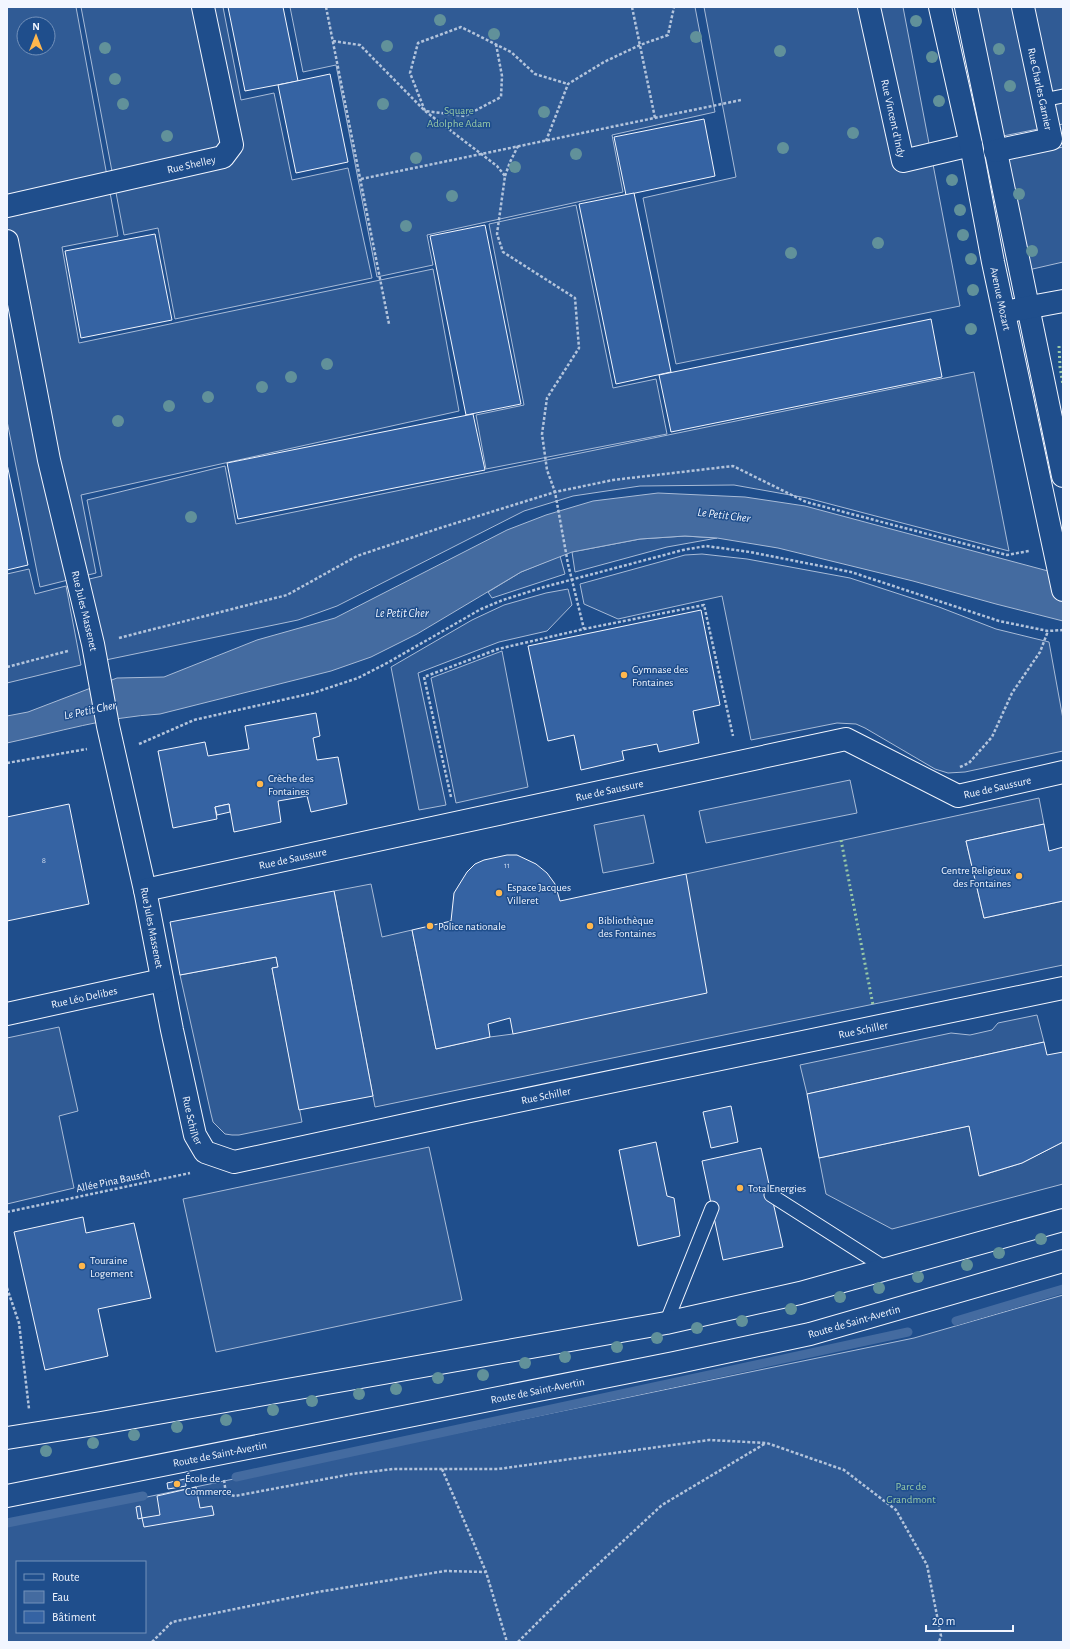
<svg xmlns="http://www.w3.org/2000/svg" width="1070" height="1649" font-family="'Alegreya Sans',sans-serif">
<rect width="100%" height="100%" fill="#1f4e8c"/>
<g fill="#305b95" stroke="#a8bbd7" fill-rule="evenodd">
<path d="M7,7h69l42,229 -56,11 17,96 354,-74 26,142 -378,84 15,78 -56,14 -33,-166zM24,24h24v24h-24z"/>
<path d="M81,7h142l18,93 33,-7 18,87 56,-12 24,110 -197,41 -17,-91 -34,7z"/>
<path d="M290,7h405l20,105 -103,23 11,57 -196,43 6,30 -56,12 -41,-212 -33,7z"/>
<path d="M704,7h199l57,299 -284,58 -33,-166 93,-21z"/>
<path d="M973,7h90v117l-65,13z"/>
<path d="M1063,147v115l-39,9 -21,-111z"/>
<path d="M576,205l37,183 43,-9 11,55 -181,35 -10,-54 48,-10 -35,-181z"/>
<path d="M974,372l35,179 -202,-53 -73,-13 -94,1 -67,10 -49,15 -187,95 -39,14 -202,42 -15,-81 21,-5 -15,-76 138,-34 11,58z"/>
<path d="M685,536l32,2 -50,9 -92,25 -3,-20 68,-13z"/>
<path d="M702,554l45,5 103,19 89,29 57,22 53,13 14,77v32l-98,21 -17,1 -13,-4 -70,-41 -9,-4 -19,-1 -86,17 -29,-144 -104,23 -34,-15 -4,-20 105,-29z"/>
<path d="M560,556l5,18 -73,24 -4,-6 33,-20z"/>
<path d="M29,569l6,25 31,-8 15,79 -74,18v-109z"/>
<path d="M568,589l4,16 -25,26 -48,11 -81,31 28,132 -27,5 -28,-143 81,-47 32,-15 42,-12z"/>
<path d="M502,651l26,136 -72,16 -25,-125z"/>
<path d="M850,780l7,33 -151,30 -7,-32z"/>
<path d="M1039,798l5,26 -78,17 18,77 79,-17v64l-688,142 -41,-216 37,-7 11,53 30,-7 24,119 54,-12 23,-3 173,-160z"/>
<path d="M644,815l10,48 -51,10 -9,-48z"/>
<path d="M276,957l2,10 -6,1 30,154 -63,13h-7l-7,-1 -12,-12 -2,-8 -31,-139z"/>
<path d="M1037,1015l7,27 -237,52 -7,-29 151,-32 19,2 22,-5 6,-7z"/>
<path d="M59,1027l19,84 -19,5 15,72 -67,16v-166z"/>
<path d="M969,1126l11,50 42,-13 41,-21v42l-171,45 -66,-35 -7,-36z"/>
<path d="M429,1147l33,153 -246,52 -33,-153z"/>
<path d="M1063,1295v347h-1056v-116l907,-188zM17,1562h128v70h-128z"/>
</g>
<path fill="#446ba0" stroke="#a8bbd7" d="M658,493l87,4 60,9 258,69v46l-67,-17 -83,-23 -135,-33 -61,-10 -32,-2 -45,3 -68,13 -51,20 -104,62 -46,23 -40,14 -171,43c-53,3 -102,18 -153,29v-27l21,-4 89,-34 47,-1 93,-37 78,-22 172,-88 39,-15 47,-14z"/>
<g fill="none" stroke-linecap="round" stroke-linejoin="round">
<g stroke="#446ba0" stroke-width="9">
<path d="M956,1321l107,-32"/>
<path d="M236,1477l672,-145"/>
<path d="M7,1523l136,-27"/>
</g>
</g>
<g fill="#3563a3" stroke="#f2f6ff">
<path d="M228,7h55l15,74 -53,10z"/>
<path d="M330,74l18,88 -52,11 -18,-88z"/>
<path d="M704,119l11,57 -89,19 -12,-58z"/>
<path d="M634,193l37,179 -55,12 -37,-180z"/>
<path d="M485,225l36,179 -55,11 -36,-179z"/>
<path d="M155,234l17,86 -91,18 -16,-87z"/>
<path d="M931,319l11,58 -271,55 -12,-57z"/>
<path d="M473,414l12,56 -247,49 -11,-56z"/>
<path d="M7,464l21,101 -21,5z"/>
<path d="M701,610l19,95 -27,6 6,32 -40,9 -2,-8 -35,7 2,9 -43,10 -7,-35 -26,6 -20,-95z"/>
<path d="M316,713l4,23 -7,2 4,22 21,-3 9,47 -36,8 -4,-16 -29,5 3,21 -47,10 -5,-28 -14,3 2,12 -44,9 -15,-77 47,-9 3,14 41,-7 -4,-23z"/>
<path d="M69,804l20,100 -82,17v-104z"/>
<path d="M229,804l1,8 -13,3 -2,-8z"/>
<path d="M1044,824l5,27 14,-4v54l-79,17 -18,-77z"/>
<path d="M507,855h10l19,9 11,9 8,11 5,17 126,-27 21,119 -194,41 -3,-16 -22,6 2,13 -54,12 -24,-119 39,-9 3,-28 13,-21 8,-8 9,-4z"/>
<path d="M334,891l39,205 -74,14 -27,-142 6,-1 -2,-10 -96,18 -10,-53z"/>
<path d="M1044,1042l3,13 16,-3v90l-41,21 -43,13 -10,-50 -150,32 -12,-64z"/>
<path d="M731,1106l7,36 -27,6 -8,-36z"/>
<path d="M656,1142l11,54 7,2 6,38 -42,10 -19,-96z"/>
<path d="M761,1148l22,99 -60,13 -21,-99z"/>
<path d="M83,1217l3,16 48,-10 17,75 -53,11 10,47 -63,14 -31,-138z"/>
<path d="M185,1479l1,7 -18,3 -1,-6z"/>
<path d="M196,1487l4,21 12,-2 2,9 -70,12 -2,-9 18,-3 -3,-19z"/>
<path d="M140,1506l2,12 -4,1 -2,-12z"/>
</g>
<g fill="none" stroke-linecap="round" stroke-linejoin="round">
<defs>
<g id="service">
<path d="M1043,100l20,-4"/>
<path d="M771,1195l116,74"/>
<path d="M666,1323l46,-115"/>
</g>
<g id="minor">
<path id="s1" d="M869,7l34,154 68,-16"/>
<path id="s2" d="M940,7l31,138 22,117 70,328"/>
<path d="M966,7l97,469"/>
<path d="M995,151l56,-12 -28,-132"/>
<path id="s3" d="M7,206l216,-49 9,-12 -29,-138"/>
<path id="s4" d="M7,241l42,219 44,184 15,82 37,164 27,140 23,105 10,17 29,10 236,-51 593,-123"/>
<path d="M1015,310l48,-9"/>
<path id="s5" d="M145,890l701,-151 112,57 105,-24"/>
<path id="s6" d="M7,1014l155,-34"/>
</g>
<g id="primary">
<path d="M7,1438l94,-15 565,-100 134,-30 263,-73"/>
<path id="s7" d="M7,1496l667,-133 136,-29 253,-73"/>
</g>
</defs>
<use href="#service" stroke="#f2f6ff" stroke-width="15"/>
<use href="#minor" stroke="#f2f6ff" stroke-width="24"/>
<use href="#primary" stroke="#f2f6ff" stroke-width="24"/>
<g stroke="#b3c4dc" stroke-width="2.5" stroke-dasharray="3 2" stroke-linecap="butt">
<path d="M326,7l63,317"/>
<path d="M632,7l23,111"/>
<path d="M333,41l27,4 65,66 72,55 8,10 -8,58 6,18 72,46 4,50 -32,50 -5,36 5,36 8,22 13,72 16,65"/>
<path d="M496,44l6,32 -1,21 -36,19 -40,-5 -15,-38 8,-30 43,-16 50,25 24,22 33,10"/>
<path d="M546,141l22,-57 36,-22 36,-17 28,-10 6,-28"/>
<path d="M505,176l5,-14 8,-16"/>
<path d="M361,179l380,-79"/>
<path d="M119,638l168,-43 70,-39 83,-28 115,-36 58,-12 120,-14 73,36 201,53 22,-4"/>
<path d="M7,667l61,-16"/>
<path d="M139,744l55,-24 119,-27 45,-15 31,-16 92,-53 22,-9 41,-13 139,-37 23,-4 44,6 101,20 148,49 49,10 15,-1"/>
<path d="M7,763l80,-14"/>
<path d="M960,767l9,-4 23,-26 20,-44 28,-41 8,-21"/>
<path d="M451,797l-27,-120 74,-28 86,-20 120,-24 29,131"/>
<path d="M7,1212l183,-39"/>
<path d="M7,1288l12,35 10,86"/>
<path d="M442,1469l44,103 21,70"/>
<path d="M224,1480l2,14 9,2 117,-22 41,-5h105l211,-29 58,3 77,27 52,40 31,55 14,71 -2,6"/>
<path d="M152,1642l20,-20 146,-30 127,-21 41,1"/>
<path d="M518,1642l48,-48 96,-89 104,-62"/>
</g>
<use href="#service" stroke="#1f4e8c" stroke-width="13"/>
<use href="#minor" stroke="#1f4e8c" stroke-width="22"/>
<use href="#primary" stroke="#1f4e8c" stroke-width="22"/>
<g stroke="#97c8a6" stroke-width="3" stroke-dasharray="2 3" stroke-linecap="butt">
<path d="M1059,346l1,21 3,18"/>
<path d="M841,840l32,165"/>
</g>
</g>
<g fill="#61919a">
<circle cx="440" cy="20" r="6"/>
<circle cx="916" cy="21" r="6"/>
<circle cx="494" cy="34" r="6"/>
<circle cx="696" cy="37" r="6"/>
<circle cx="387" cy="46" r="6"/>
<circle cx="105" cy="48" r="6"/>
<circle cx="999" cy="49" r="6"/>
<circle cx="780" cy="51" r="6"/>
<circle cx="932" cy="57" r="6"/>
<circle cx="115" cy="79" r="6"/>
<circle cx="1010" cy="86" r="6"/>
<circle cx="939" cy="101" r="6"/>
<circle cx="123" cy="104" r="6"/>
<circle cx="383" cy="104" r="6"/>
<circle cx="544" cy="112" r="6"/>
<circle cx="853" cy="133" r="6"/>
<circle cx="167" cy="136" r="6"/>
<circle cx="783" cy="148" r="6"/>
<circle cx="576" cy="154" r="6"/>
<circle cx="416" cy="158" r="6"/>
<circle cx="515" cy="167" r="6"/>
<circle cx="952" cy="180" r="6"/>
<circle cx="1019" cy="194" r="6"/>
<circle cx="452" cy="196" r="6"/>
<circle cx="960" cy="210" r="6"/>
<circle cx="406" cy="226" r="6"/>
<circle cx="963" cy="235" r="6"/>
<circle cx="878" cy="243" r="6"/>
<circle cx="1032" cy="251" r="6"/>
<circle cx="791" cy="253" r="6"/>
<circle cx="971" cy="259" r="6"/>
<circle cx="973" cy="290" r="6"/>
<circle cx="971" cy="329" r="6"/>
<circle cx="327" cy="364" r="6"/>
<circle cx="291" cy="377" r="6"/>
<circle cx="262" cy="387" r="6"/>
<circle cx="208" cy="397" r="6"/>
<circle cx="169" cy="406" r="6"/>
<circle cx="118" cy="421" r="6"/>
<circle cx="191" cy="517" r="6"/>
<circle cx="1041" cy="1239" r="6"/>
<circle cx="999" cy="1253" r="6"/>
<circle cx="967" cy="1265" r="6"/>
<circle cx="918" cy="1277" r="6"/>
<circle cx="879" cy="1288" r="6"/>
<circle cx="840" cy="1297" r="6"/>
<circle cx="791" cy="1309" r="6"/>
<circle cx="742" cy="1321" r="6"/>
<circle cx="697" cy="1328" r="6"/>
<circle cx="657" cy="1338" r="6"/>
<circle cx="617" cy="1347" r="6"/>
<circle cx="565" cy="1357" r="6"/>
<circle cx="525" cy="1363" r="6"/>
<circle cx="483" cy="1375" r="6"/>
<circle cx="438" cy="1378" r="6"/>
<circle cx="396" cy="1389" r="6"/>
<circle cx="359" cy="1394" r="6"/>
<circle cx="312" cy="1401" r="6"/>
<circle cx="273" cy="1410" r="6"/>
<circle cx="226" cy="1420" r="6"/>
<circle cx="177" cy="1427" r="6"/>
<circle cx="134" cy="1435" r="6"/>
<circle cx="93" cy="1443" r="6"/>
<circle cx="46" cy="1451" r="6"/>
</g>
<g fill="#ffb74d" stroke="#1f4e8c" stroke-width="1.5">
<circle cx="624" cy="675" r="4"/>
<circle cx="260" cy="784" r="4"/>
<circle cx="1019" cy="876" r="4"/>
<circle cx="499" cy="893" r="4"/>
<circle cx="430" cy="926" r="4"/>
<circle cx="590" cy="926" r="4"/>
<circle cx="740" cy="1188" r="4"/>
<circle cx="82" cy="1266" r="4"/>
<circle cx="177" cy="1484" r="4"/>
</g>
<g text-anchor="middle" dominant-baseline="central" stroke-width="3" stroke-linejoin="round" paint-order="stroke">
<g font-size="9" fill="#c3d1e8">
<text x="44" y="860">8</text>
<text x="507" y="865">11</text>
</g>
<g font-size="11" fill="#f2f6ff" stroke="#1f4e8c">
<text transform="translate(1040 89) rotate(78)">Rue Charles Garnier</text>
<text stroke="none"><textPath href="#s1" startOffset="114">Rue Vincent d'Indy</textPath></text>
<text stroke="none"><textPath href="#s3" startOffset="189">Rue Shelley</textPath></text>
<text stroke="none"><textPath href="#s2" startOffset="298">Avenue Mozart</textPath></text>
<text stroke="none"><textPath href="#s4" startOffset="378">Rue Jules Massenet</textPath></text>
<text stroke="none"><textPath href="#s5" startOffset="883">Rue de Saussure</textPath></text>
<text stroke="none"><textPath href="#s5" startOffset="475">Rue de Saussure</textPath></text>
<text stroke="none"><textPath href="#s5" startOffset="151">Rue de Saussure</textPath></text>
<text stroke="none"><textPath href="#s4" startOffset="702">Rue Jules Massenet</textPath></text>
<text stroke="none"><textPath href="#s6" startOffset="79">Rue Léo Delibes</textPath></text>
<text stroke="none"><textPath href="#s4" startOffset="1607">Rue Schiller</textPath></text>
<text stroke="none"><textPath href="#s4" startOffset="1283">Rue Schiller</textPath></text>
<text stroke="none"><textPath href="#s4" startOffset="899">Rue Schiller</textPath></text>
<text transform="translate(113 1181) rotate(-12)">Allée Pina Bausch</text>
<text stroke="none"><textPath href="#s7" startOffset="865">Route de Saint-Avertin</textPath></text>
<text stroke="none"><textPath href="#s7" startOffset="541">Route de Saint-Avertin</textPath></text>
<text stroke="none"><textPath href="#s7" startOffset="217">Route de Saint-Avertin</textPath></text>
</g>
<g font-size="11" fill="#97c8a6" stroke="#1f4e8c">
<text x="459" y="110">Square<tspan x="459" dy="13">Adolphe Adam</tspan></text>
<text x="911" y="1486">Parc de<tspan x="911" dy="13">Grandmont</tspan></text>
</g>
<g font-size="11" fill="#f2f6ff" stroke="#1f4e8c" text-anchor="start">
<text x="632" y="669">Gymnase des<tspan x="632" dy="13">Fontaines</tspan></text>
<text x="268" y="778">Crèche des<tspan x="268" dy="13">Fontaines</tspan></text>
<text x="1011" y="870" text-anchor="end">Centre Religieux<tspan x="1011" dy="13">des Fontaines</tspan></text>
<text x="507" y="887">Espace Jacques<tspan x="507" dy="13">Villeret</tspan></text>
<text x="598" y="920">Bibliothèque<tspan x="598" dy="13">des Fontaines</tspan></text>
<text x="438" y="926">Police nationale</text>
<text x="748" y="1188">TotalEnergies</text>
<text x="90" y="1260">Touraine<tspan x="90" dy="13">Logement</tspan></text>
<text x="185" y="1478">École de<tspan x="185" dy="13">Commerce</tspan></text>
</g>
<g font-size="12" font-style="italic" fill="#f2f6ff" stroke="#1f4e8c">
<text transform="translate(724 515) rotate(7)">Le Petit Cher</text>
<text x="402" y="613">Le Petit Cher</text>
<text transform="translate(90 710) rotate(-12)">Le Petit Cher</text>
</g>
</g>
<rect width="1070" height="1649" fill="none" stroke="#f2f6ff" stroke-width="16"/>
<rect x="16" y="1561" width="130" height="72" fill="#1f4e8c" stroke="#7391ba"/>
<rect x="24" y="1574" width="20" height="6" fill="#1f4e8c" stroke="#7391ba"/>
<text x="52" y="1581" font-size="12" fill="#f2f6ff">Route</text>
<rect x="24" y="1591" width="20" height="12" fill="#446ba0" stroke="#7391ba"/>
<text x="52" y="1601" font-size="12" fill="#f2f6ff">Eau</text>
<rect x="24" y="1611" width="20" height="12" fill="#3563a3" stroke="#7391ba"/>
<text x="52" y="1621" font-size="12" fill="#f2f6ff">Bâtiment</text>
<g transform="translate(36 36)"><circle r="19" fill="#1f4e8c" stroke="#7391ba"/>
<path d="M0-3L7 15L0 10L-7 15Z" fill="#ffb74d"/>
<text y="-6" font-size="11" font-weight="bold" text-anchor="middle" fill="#f2f6ff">N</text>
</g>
<path d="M926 1625v6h87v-6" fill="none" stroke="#f2f6ff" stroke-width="2"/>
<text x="932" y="1625" font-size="12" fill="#f2f6ff" stroke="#1f4e8c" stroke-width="3" paint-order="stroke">20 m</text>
</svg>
